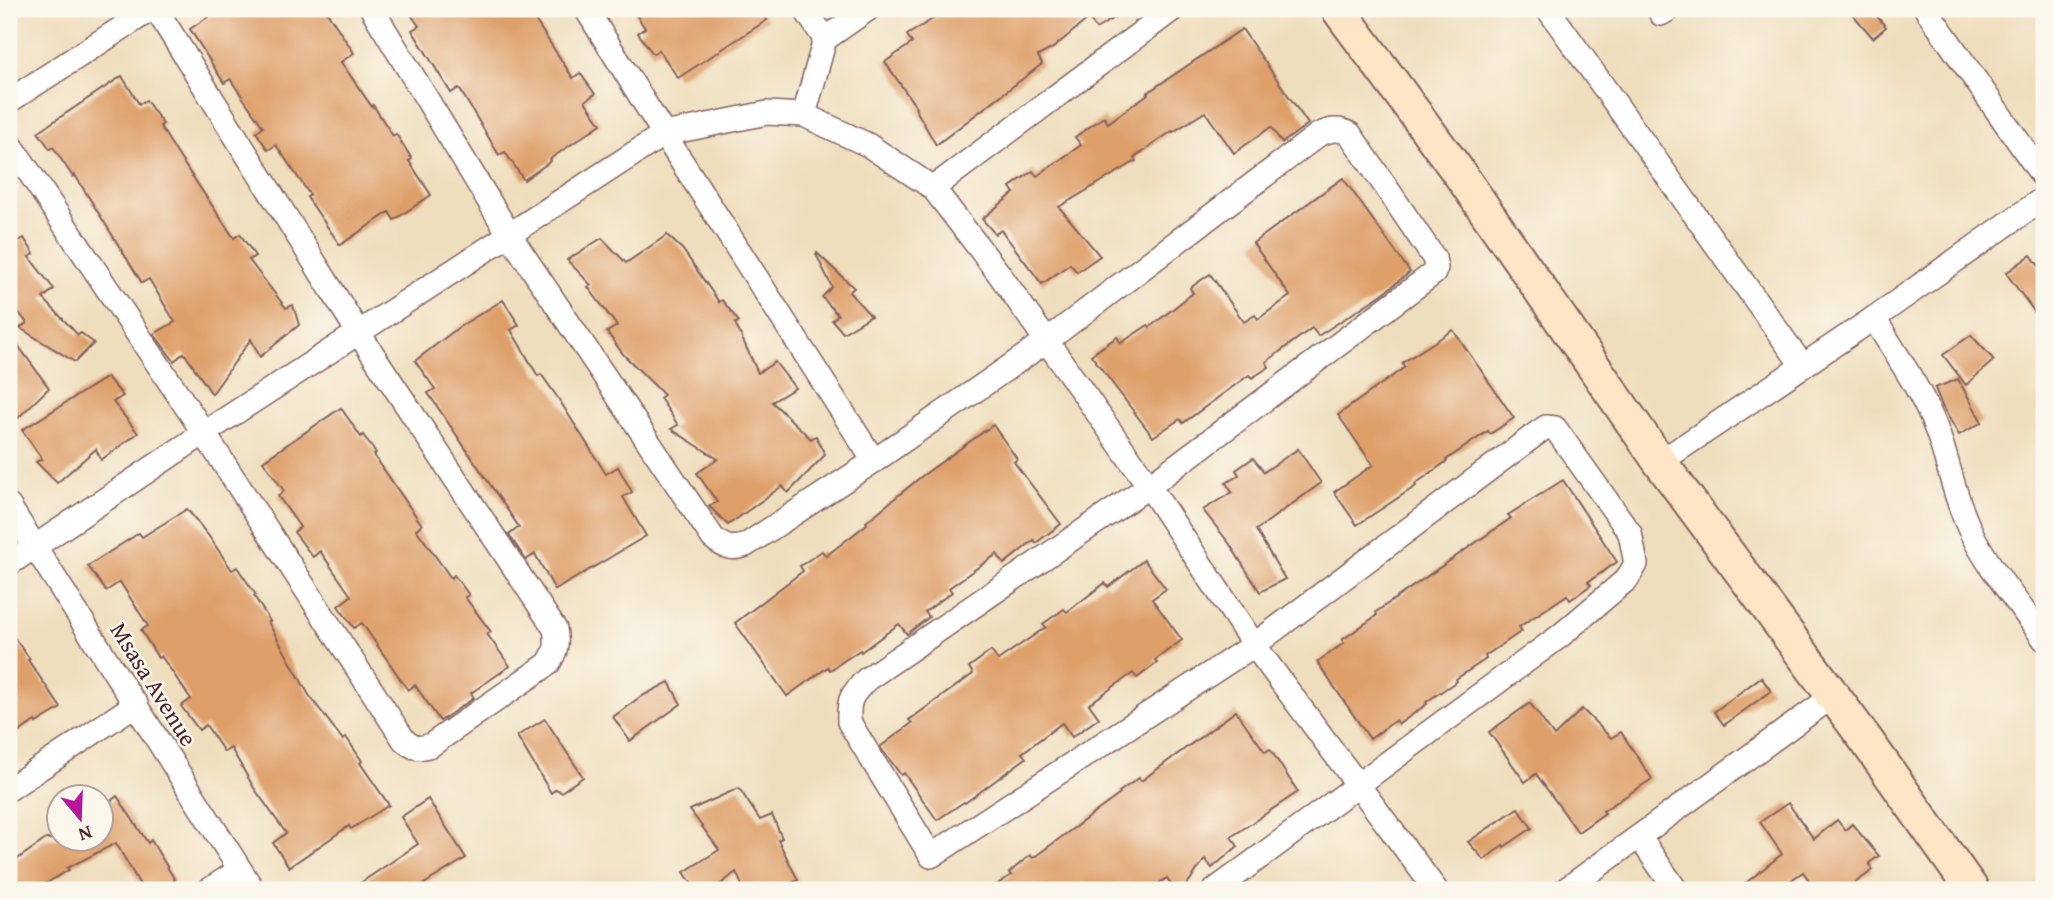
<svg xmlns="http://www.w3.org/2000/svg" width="2053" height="899" font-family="'Gentium Book Plus',serif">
<rect width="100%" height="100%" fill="#fbf7ec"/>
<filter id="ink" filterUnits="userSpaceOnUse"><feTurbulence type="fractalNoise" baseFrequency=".0143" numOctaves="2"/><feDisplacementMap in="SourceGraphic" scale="14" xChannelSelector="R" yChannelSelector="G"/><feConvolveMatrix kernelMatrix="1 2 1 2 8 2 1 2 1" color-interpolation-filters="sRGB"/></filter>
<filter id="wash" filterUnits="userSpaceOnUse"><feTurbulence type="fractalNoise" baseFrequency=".00686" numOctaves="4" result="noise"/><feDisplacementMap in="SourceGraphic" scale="28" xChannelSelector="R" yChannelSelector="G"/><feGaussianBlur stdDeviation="1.57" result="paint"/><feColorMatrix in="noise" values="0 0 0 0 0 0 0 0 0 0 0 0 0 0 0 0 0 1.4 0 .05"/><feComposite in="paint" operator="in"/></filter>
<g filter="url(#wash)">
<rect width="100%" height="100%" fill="#efdebd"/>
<g id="blocks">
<g fill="#de9f69">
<path d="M220,9h105l29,44 -13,9 31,45 1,-2 20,31 3,-2 16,25 -3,2 22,34 -37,25 -5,-8 -49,33 -33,-48 3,-2 -34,-50 -8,5 -12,-18 7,-5 -33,-48 -6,4 -34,-54z"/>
<path d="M407,9h121l45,69 7,-5 15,21 -10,7 16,23 -51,35 1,2 -27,19 -19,-28 -6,3 -40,-67 -8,5 -39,-63 7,-4z"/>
<path d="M632,9h128l7,11 -89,58 -19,-28 -6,4 -15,-21 7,-5z"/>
<path d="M949,9h179l-32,20 -7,-11 -36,30 -15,8 4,8 -106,81 -21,-37 1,-1 -31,-45 27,-19 -5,-8z"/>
<path d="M1848,9h23l15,18 -13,11z"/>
<path d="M1242,29l66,95 -26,19 -11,-16 -37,26 -29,-41 -32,20 -1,-1 -38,27 2,3 -77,46 41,49 -23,16 -7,-8 -28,20 -41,-54 -6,4 -13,-15 32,-26 -4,-6 23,-16 4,5 44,-31 -6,-8 29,-20 4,6 40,-29 -1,-1z"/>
<path d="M122,76l17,28 7,-4 17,24 -3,2 20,32 54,80 6,-4 15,22 -6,4 37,48 7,-3 6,20 -39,32 -9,-18 -39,55 -28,-41 -10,8 -20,-27 21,-12 -26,-43 -7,4 -67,-108 -2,2 -20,-30 -3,2 -12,-17z"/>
<path d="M1343,178l67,94 -29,23 -63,41 -6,-8 -46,34 3,5 -17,11 -3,-3 -66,48 -3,-4 -27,18 -62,-82 26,-18 4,6 27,-18 2,2 43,-34 -3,-5 20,-14 34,48 11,-7 3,4 32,-23 -37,-53z"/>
<path d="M9,231l8,11 7,-4 10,16 -5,3 25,32 -11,9 35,37 3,-2 13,10 -19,19 -55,-34 7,-5 -18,-23z"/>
<path d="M667,235l16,15 36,52 3,-2 17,22 -4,1 23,50 17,-11 20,26 -23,14 39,37 5,-3 9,19 -37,38 -6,-7 -54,39 -19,-19 8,-4 -20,-29 21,-14 -47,-30 7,-4 -18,-27 4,-3 -41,-41 -16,-22 10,-6 -29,-39 3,-2 -24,-25 35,-22 24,25z"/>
<path d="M817,253l37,35 -5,4 22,24 -28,17 -11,-13 6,-5 -16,-18 10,-10 -16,-33z"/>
<path d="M2031,255l13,18v52l-38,-52z"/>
<path d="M503,300l16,25 -8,5 27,46 3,-2 17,24 48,76 12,-7 14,25 -9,5 23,39 -91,54 -20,-36 -9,6 -17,-25 10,-8 -91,-134 7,-4 -20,-28 44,-34z"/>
<path d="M1453,330l61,88 -24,16 -2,-3 -42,29 1,1 -32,23 1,2 -59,39 -23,-33 39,-27 -35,-50 67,-48 -3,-4z"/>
<path d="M9,333l40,55 -33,32 -7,-12z"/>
<path d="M1971,335l23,25 -28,25 -23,-30z"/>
<path d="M107,377l16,19 -10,6 25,31 -37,27 -5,-11 -39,34 -21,-21 6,-3 -20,-29z"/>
<path d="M1958,379l24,43 -23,13 -17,-29 -7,-18z"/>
<path d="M341,408l20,29 2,-2 13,18 -2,2 48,70 -6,4 35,49 3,-3 15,20 -4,2 26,35 -4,2 23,32 -39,27 3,5 -34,23 -25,-36 -7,5 -46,-67 -8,5 -16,-22 13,-10 -31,-45 -7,6 -19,-25 6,-5 -22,-31 6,-5 -21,-30z"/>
<path d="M993,425l24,34 -3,3 47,62 -25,19 -2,-3 -30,24 -7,-10 -48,34 3,4 -27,20 4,5 -22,17 -8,-10 -38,28 -1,-2 -30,20 -2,-3 -41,29 -52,-73 68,-52 -3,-5 22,-15 4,5 41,-32 -1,-2 56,-46z"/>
<path d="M1298,449l23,34 -65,47 29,49 -25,13 -31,-49 -26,-33 29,-18 -6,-9 13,-8 -3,-5 17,-12 11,14z"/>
<path d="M1563,480l54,82 -29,20 3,3 -21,15 -3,-5 -48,32 3,4 -37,25 1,3 -30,20 1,2 -31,21 1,2 -28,20 -3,-4 -26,19 -53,-77 27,-19 -2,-3 35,-25 -1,-3 135,-94 -3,-3z"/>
<path d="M187,509l21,26 24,35 5,-3 19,28 -2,1 16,25 -2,1 41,73 34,45 3,-3 16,24 -2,2 29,42 -38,24 -2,-3 -60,41 -16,-24 13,-10 -32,-45 -23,-40 -7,4 -18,-27 -7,5 -18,-24 10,-7 -30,-43 -3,2 -17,-28 7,-4 -28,-44 -14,9 -18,-25 51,-33 3,4z"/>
<path d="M1144,560l22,29 -14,10 30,41 -27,20 2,3 -20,15 -4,-5 -44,31 10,14 -27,19 -10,-14 -40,30 4,5 -61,45 -1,-1 -27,18 -33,-47 -3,2 -21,-28 32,-24 -3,-3 64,-46 -4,-7 22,-16 7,9 48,-33 -3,-3 21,-15 3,3 38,-29 3,4z"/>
<path d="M9,631l21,28 -2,1 33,48 -25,15 -1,-2 -26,18z"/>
<path d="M1761,677l10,14 -47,34 -10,-13z"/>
<path d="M669,682l12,22 -51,37 -17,-24 27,-20z"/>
<path d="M1530,703l24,33 28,-27 29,29 10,-6 31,47 -49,32 2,2 -27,19 -42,-58 -11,8 -36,-50z"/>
<path d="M1236,711l29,41 5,-3 28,43 -67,45 7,9 -26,22 -7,-9 -22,31h-8l-8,-12 -18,12h-160l22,-15 -2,-2 21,-18 3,3 87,-64 -1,-2 20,-14 2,3z"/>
<path d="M545,719l38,58 -22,15 -5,-3 -5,4 -34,-57z"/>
<path d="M739,788l21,32 12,-5 10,23 -4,2 20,40 -20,10h-34l-8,-18 -23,18h-17l-12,-18 35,-22 -29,-40z"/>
<path d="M117,796l31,47 3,-3 24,40 -8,10h-24l-27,-47 -49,25 2,2 -35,20h-25v-25l37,-26h56v-31z"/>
<path d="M428,799l38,59 -42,26 4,6h-78l68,-46 -17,-27z"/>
<path d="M1788,803l26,36 23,-19 8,10 7,-6 27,32 -10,7 4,7 -28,20h-29l-13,-18 -26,18h-40l45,-36 -22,-32z"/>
<path d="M1518,808l14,20 -28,19 -1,-2 -19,15 -16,-18z"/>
</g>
</g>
</g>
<g filter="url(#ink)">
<use href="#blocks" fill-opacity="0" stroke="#84625e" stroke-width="2"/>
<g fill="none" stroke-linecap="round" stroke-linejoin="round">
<defs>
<g id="street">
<path d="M372,9l137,225 204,304c12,10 19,12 33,7l128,-84 171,-119 273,-207c11,-5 20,-8 32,-1l84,124 2,10 -2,5 -285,213 -282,193c-16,16 -19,20 -18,43l82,134 323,-211 286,-214 6,-4 9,1 75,105 6,31 -9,15 -67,57 -345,254"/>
<path d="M586,9l78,125 210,327"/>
<path d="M805,9l20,30"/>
<path d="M1548,9l254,356"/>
<path d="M1926,9l118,169"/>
<path d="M1661,14l8,-5"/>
<path d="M9,101l142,-92"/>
<path d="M804,115l21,-76 43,-30"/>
<path d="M9,142l195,291 200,307c10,9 15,9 27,5l117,-81c8,-12 10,-20 7,-35l-197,-297 -202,-323"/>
<path d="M933,188l240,-179"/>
<path d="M1874,318c22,37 48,73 63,113 12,32 17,65 32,97 19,40 50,75 75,111"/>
<path d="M1660,462l214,-144 170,-120"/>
<path d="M9,506l244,384"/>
<path d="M9,564l195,-131 460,-299 103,-21 37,2 64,30 65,43 67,87 149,211 105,159 182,245"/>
<path d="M9,789l127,-85"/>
<path d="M1640,838l36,52"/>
<path d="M209,890l31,-20"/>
<path d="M1565,890l268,-194"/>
</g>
<path id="secondary" d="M1338,9l124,168 198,285 206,278 106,150"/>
</defs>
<use href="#street" stroke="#84625e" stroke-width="26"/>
<use href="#secondary" stroke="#84625e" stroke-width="37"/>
<use href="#street" stroke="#fff" stroke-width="23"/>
<use href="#secondary" stroke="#fde5c5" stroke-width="33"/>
</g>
</g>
<g text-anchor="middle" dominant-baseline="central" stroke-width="5" stroke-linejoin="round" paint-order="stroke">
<g font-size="24" fill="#4a1f2b" stroke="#fbf7ec">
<text transform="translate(154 684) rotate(58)">Msasa Avenue</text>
</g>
</g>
<rect width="2053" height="899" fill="none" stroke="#fbf7ec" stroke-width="35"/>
<g transform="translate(80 818) rotate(161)"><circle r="33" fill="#fbf7ec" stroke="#b4a19f" stroke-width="2"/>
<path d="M0-5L12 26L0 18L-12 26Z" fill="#b5179e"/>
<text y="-10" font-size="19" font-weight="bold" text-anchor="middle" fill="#4a1f2b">N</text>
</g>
</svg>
